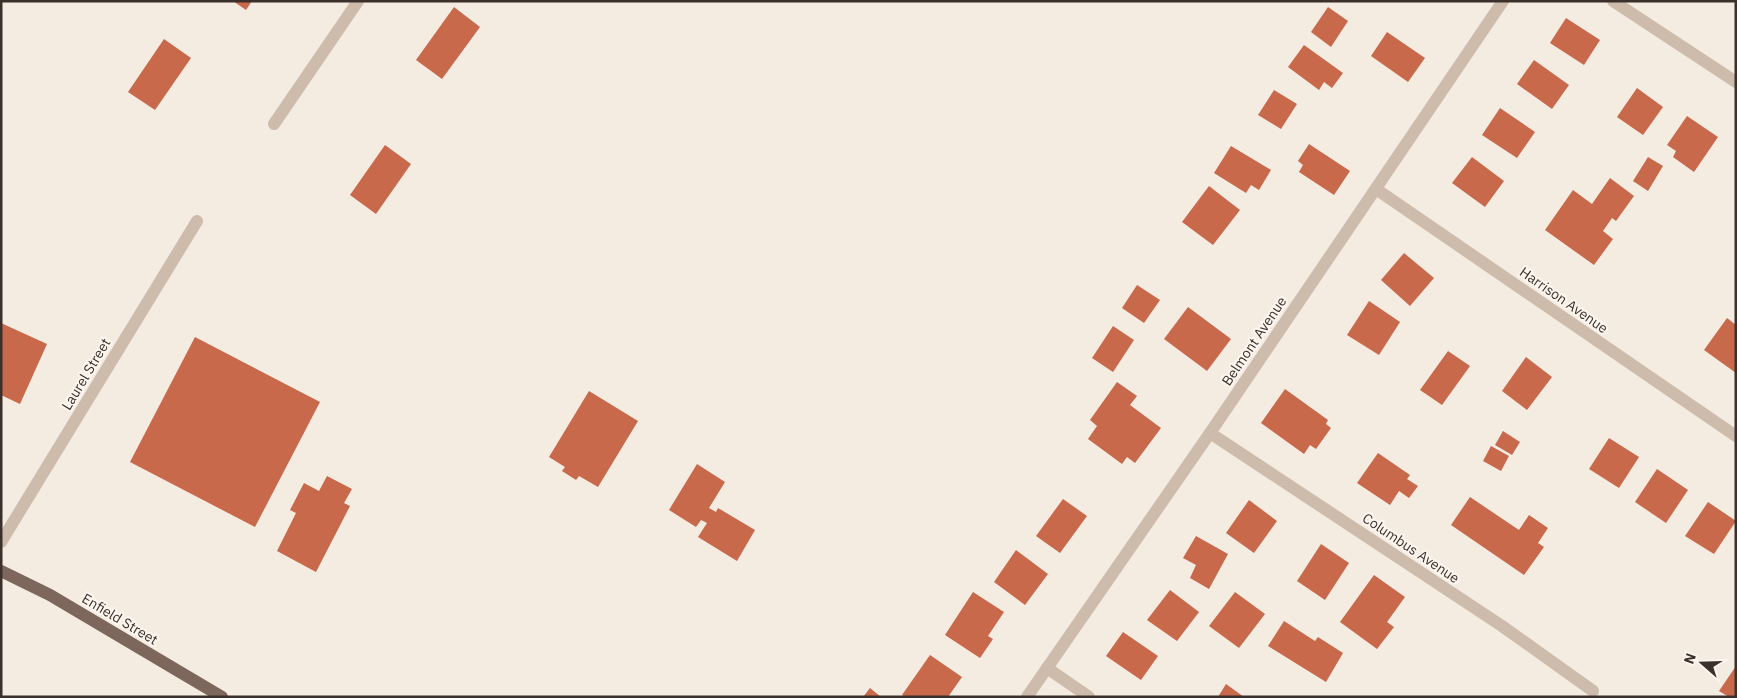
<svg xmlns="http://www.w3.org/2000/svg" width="1737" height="698" font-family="'IBM Plex Sans',sans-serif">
<rect width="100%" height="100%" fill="#f4ebe1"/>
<g fill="#c8694b">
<path d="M233,1h19l-6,9z"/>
<path d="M454,7l26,20 -38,52 -26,-19z"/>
<path d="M1328,7l20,14 -17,26 -20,-15z"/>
<path d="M1566,18l34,22 -16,25 -34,-22z"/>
<path d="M1387,32l38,26 -17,24 -37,-26z"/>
<path d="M164,39l27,19 -36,52 -27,-18z"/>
<path d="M1304,45l39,28 -11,15 -8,-6 -5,8 -31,-23z"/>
<path d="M1534,60l35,25 -17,24 -35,-25z"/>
<path d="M1637,88l26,19 -20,28 -26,-18z"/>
<path d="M1274,90l23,14 -16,25 -23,-14z"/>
<path d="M1500,108l35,24 -18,26 -35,-23z"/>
<path d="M1687,116l31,21 -24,35 -21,-15 3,-6 -9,-6z"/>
<path d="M1309,144l41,27 -16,24 -35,-23 4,-7 -5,-4z"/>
<path d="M385,145l26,19 -35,50 -26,-19z"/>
<path d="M1231,146l40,24 -12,20 -8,-5 -5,8 -32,-20z"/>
<path d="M1472,157l32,24 -19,26 -33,-24z"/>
<path d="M1648,157l15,9 -15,25 -15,-10z"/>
<path d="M1610,178l24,18 -18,25 -4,-3 -9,13 10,8 -19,26 -49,-35 28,-40 19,14z"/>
<path d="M1209,186l31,24 -27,35 -31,-23z"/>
<path d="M1404,253l30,25 -24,28 -29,-26z"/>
<path d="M1137,285l23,15 -16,23 -22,-15z"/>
<path d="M1369,301l31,21 -21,33 -32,-20z"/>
<path d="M1188,307l43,32 -24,32 -43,-32z"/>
<path d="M1727,318l9,7v48l-32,-23z"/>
<path d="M1,323l46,21 -27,60 -19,-9z"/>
<path d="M1113,326l21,14 -21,32 -21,-14z"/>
<path d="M195,337l125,65 -65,125 -125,-65z"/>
<path d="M1448,351l22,15 -28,39 -22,-15z"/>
<path d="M1526,357l26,20 -25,33 -25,-19z"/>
<path d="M1117,382l20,14 -7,9 31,23 -26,35 -8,-6 -5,7 -34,-25 9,-13 -7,-6z"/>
<path d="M1285,389l43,31 -2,4 5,4 -15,21 -6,-4 -6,9 -43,-31z"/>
<path d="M589,391l49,30 -40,66 -19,-11 -3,4 -14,-9 3,-4 -16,-10z"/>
<path d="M1503,431l17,11 -8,13 -17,-10z"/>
<path d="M1609,438l30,19 -20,31 -30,-19z"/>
<path d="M1491,446l18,10 -8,15 -18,-10z"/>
<path d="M1378,453l32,22 -3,4 11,7 -9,12 -10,-7 -9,14 -33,-22z"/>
<path d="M697,464l28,18 -16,26 7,4 2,-4 37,22 -18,31 -39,-24 9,-14 -6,-3 -5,7 -27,-17z"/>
<path d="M1657,469l31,21 -22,33 -31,-21z"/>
<path d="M327,476l25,13 -8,14 6,3 -34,66 -39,-21 19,-38 -6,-3 14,-27 15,8z"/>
<path d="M1470,497l49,33 10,-15 19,13 -10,15 6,4 -20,28 -73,-50z"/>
<path d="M1063,499l24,17 -27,37 -24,-17z"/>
<path d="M1249,500l28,21 -23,32 -28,-20z"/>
<path d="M1708,502l28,19 -22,33 -29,-18z"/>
<path d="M1196,536l32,18 -19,35 -19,-11 6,-13 -13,-7z"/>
<path d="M1321,544l28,19 -24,37 -28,-19z"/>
<path d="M1016,550l32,24 -23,31 -31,-23z"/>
<path d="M1374,575l31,22 -18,25 7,5 -17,22 -37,-27z"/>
<path d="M1170,590l29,22 -22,29 -30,-21z"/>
<path d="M973,592l31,20 -16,24 5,3 -13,19 -35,-23z"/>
<path d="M1235,592l30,22 -26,34 -30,-22z"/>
<path d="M1284,621l31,20 3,-4 25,16 -17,29 -58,-36z"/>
<path d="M1123,632l35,24 -17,24 -35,-24z"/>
<path d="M930,655l32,22 -14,20h-43l-3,-2z"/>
<path d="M1736,666v31h-7l-10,-6z"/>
<path d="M1226,684l18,13h-26z"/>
<path d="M870,688l11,9h-18z"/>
</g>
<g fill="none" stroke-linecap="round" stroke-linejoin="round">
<g stroke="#cdbbac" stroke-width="12">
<path d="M1613,1l123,81"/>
<path d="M274,124l84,-123"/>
<path d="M1376,189l360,247"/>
<path d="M1210,433l292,193 91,65"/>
<path d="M1,542l196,-321"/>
<path d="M1047,668l42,29"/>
<path d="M1027,697l183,-264 293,-432"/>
</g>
<path stroke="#7d675c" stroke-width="12" d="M1,571l49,24 172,102"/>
</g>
<g text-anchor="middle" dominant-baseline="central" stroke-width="4.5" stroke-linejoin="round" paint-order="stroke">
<g font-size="14" fill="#3b302b" stroke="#fbf5ee">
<text transform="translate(1564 300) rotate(35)">Harrison Avenue</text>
<text transform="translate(1254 341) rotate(-56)">Belmont Avenue</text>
<text transform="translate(86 374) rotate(-59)">Laurel Street</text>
<text transform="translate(1411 548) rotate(34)">Columbus Avenue</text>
<text transform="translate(120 619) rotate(31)">Enfield Street</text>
</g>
</g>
<rect width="1737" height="698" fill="none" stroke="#3b302b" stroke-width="5"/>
<g transform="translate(1702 663) rotate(290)" stroke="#fbf5ee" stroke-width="4" paint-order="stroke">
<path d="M0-4L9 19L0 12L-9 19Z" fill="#3b302b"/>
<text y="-8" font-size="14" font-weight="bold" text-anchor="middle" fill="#3b302b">N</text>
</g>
</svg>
